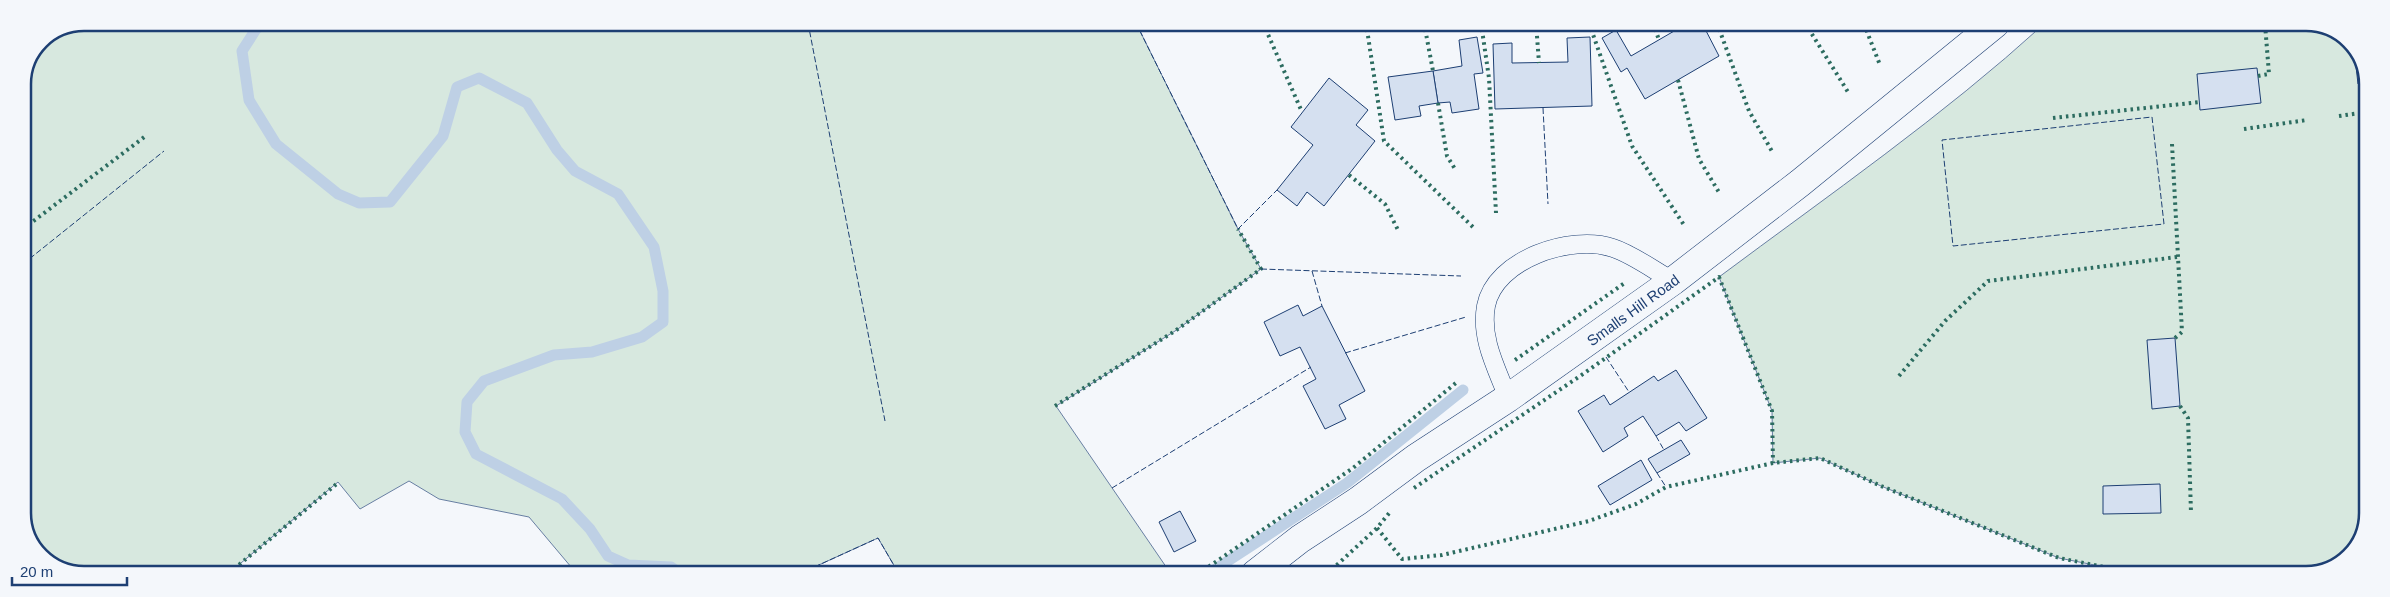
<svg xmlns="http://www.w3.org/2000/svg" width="2390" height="597" font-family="Arial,sans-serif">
<rect width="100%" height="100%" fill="#f4f7fb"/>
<g fill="#d7e8df" stroke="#687fa3">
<path d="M85,23h1051l102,206 23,40 -86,62 -119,75 115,168h-272l-21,-36 -79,36h-222l-48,-57 -90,-18 -30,-18 -49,28 -22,-27 -109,91h-157l-34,-19 -15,-34v-436l18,-43z"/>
<path d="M2044,24h274l34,19 15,37 -1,445 -23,36 -37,13h-166l-81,-16 -178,-72 -61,-28 -47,5 -1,-52 -53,-134c110,-82 224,-161 325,-253z"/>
</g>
<path fill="#bed0e5" stroke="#687fa3" d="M2367,280v68c-10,-19 -11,-50 0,-68z"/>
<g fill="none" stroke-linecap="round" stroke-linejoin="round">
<g stroke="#bed0e5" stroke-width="11">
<path d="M260,23l-18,28 7,49 27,44 62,50 21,9 31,-1 53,-66 14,-49 22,-9 48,25 30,47 18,21 43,23 36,53 9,44v31l-21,15 -50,15 -38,3 -70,26 -17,21 -2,30 11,22 86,45 28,30 18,27 20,9 43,2 10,7"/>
<path d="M1208,574l139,-91 116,-93"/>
</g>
</g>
<g fill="#d5e0f0" stroke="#1d3f73">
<path d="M1688,23h14l17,33 -74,43 -18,-31 -6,4 -19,-34 14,-8 15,26z"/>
<path d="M1730,23h17l-12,8z"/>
<path d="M1477,37l6,36 -9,1 5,35 -27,4 -2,-11 -12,1 -5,-32 29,-5 -3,-26z"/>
<path d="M1590,37l2,69 -97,3 -2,-65 19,-1v20l56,-1 -1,-24z"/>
<path d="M2355,57h3l9,26 -9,1z"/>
<path d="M2257,68l4,35 -61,7 -3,-36z"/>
<path d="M1433,71l5,32 -19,3 2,10 -26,4 -7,-43z"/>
<path d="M1329,78l39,32 -12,15 19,16 -51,65 -17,-14 -10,14 -20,-16 36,-45 -22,-18z"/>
<path d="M1298,305l5,11 19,-10 43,85 -26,14 7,14 -21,10 -22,-43 13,-7 -16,-32 -20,9 -16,-34z"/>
<path d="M2175,338l5,68 -28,3 -5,-69z"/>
<path d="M1676,370l31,48 -21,13 -7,-9 -23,14 -13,-20 -19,12 4,8 -25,16 -25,-41 26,-16 6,10 44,-29 4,5z"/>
<path d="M1681,440l9,14 -33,19 -9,-14z"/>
<path d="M1641,460l11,20 -42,25 -12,-19z"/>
<path d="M2160,484l1,29 -58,1v-28z"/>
<path d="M1180,511l16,30 -22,11 -15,-30z"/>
</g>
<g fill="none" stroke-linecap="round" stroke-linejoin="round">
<defs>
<path id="lane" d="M1508,398c-11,-29 -28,-59 -22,-92 9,-47 85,-72 127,-58 19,6 42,23 60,33"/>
<path id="secondary" d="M1255,574l45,-35 58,-38 58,-43 92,-60 165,-117 127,-98 195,-159"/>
</defs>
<use href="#lane" stroke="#1d3f73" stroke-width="19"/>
<use href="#secondary" stroke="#1d3f73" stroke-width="29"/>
<use href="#lane" stroke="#f4f7fb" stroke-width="18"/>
<use href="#secondary" stroke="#f4f7fb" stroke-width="28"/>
<g stroke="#2c6c60" stroke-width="4" stroke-dasharray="2.5 4" stroke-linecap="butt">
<path d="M1263,23l39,89"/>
<path d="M1366,23l18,118 91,88"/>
<path d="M1424,23l9,48"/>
<path d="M1481,23l8,55 7,135"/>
<path d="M1536,23l3,40"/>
<path d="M1589,23l43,123 52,79"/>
<path d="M1653,23l6,17"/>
<path d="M1717,23l32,88 24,42"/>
<path d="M1805,23l43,69"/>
<path d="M1864,24l16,41"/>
<path d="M2204,24l5,6 19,-1 2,-5"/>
<path d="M2307,24l1,4"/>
<path d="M2258,76l11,-2 -4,-50"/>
<path d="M1678,80l21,79 21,35"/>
<path d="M1438,103l9,53 8,13"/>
<path d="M2339,116l28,-4"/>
<path d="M2053,118l147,-16"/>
<path d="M2244,129l63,-9"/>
<path d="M2172,144l10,188 -7,6"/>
<path d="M1349,175l36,29 14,28"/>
<path d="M23,229l124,-94"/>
<path d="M1515,360l111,-78"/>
<path d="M1899,376l46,-55 43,-40 189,-24"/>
<path d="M1055,406l120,-75 86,-62 -23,-40"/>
<path d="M2180,406l8,12 3,95"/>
<path d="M1414,488l172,-116 133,-95 53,134 1,52"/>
<path d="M1377,528l25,31 40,-4 147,-34 47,-17 30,-17 107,-24 47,-5 61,28 178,72 81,16"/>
<path d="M229,573l110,-91"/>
<path d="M1198,574l155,-106 104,-86"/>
<path d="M1327,574l50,-46 13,-16"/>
</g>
<g stroke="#1d3f73" stroke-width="1" stroke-dasharray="6 2.5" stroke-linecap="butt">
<path d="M808,23l77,398"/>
<path d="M1136,23l102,206 39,-39"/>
<path d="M1543,108l5,96"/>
<path d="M2152,117l12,107 -211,22 -11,-106z"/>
<path d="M23,264l141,-113"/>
<path d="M1261,269l200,7"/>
<path d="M1312,271l10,35"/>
<path d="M1345,353l121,-36"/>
<path d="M1606,357l23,35"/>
<path d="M1656,436l8,14"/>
<path d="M1657,473l9,14"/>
<path d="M1112,488l199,-121"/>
<path d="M799,574l79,-36 21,36"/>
</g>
</g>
<g text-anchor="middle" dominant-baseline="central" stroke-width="4" stroke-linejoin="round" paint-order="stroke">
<g font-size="15" fill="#1d3f73" stroke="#f4f7fb">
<text transform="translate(1633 310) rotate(-36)">Smalls Hill Road</text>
</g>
</g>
<path d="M0 0H2390V597H0ZM84 31H2306A53 53 0 0 1 2359 84V513A53 53 0 0 1 2306 566H84A53 53 0 0 1 31 513V84A53 53 0 0 1 84 31Z" fill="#f4f7fb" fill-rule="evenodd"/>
<path fill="none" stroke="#1d3f73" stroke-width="2.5" d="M84 31H2306A53 53 0 0 1 2359 84V513A53 53 0 0 1 2306 566H84A53 53 0 0 1 31 513V84A53 53 0 0 1 84 31Z"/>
<path d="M12 577v8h115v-8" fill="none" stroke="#1d3f73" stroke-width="2.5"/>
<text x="20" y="577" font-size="15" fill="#1d3f73" stroke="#f4f7fb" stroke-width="4" paint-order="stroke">20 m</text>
</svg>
